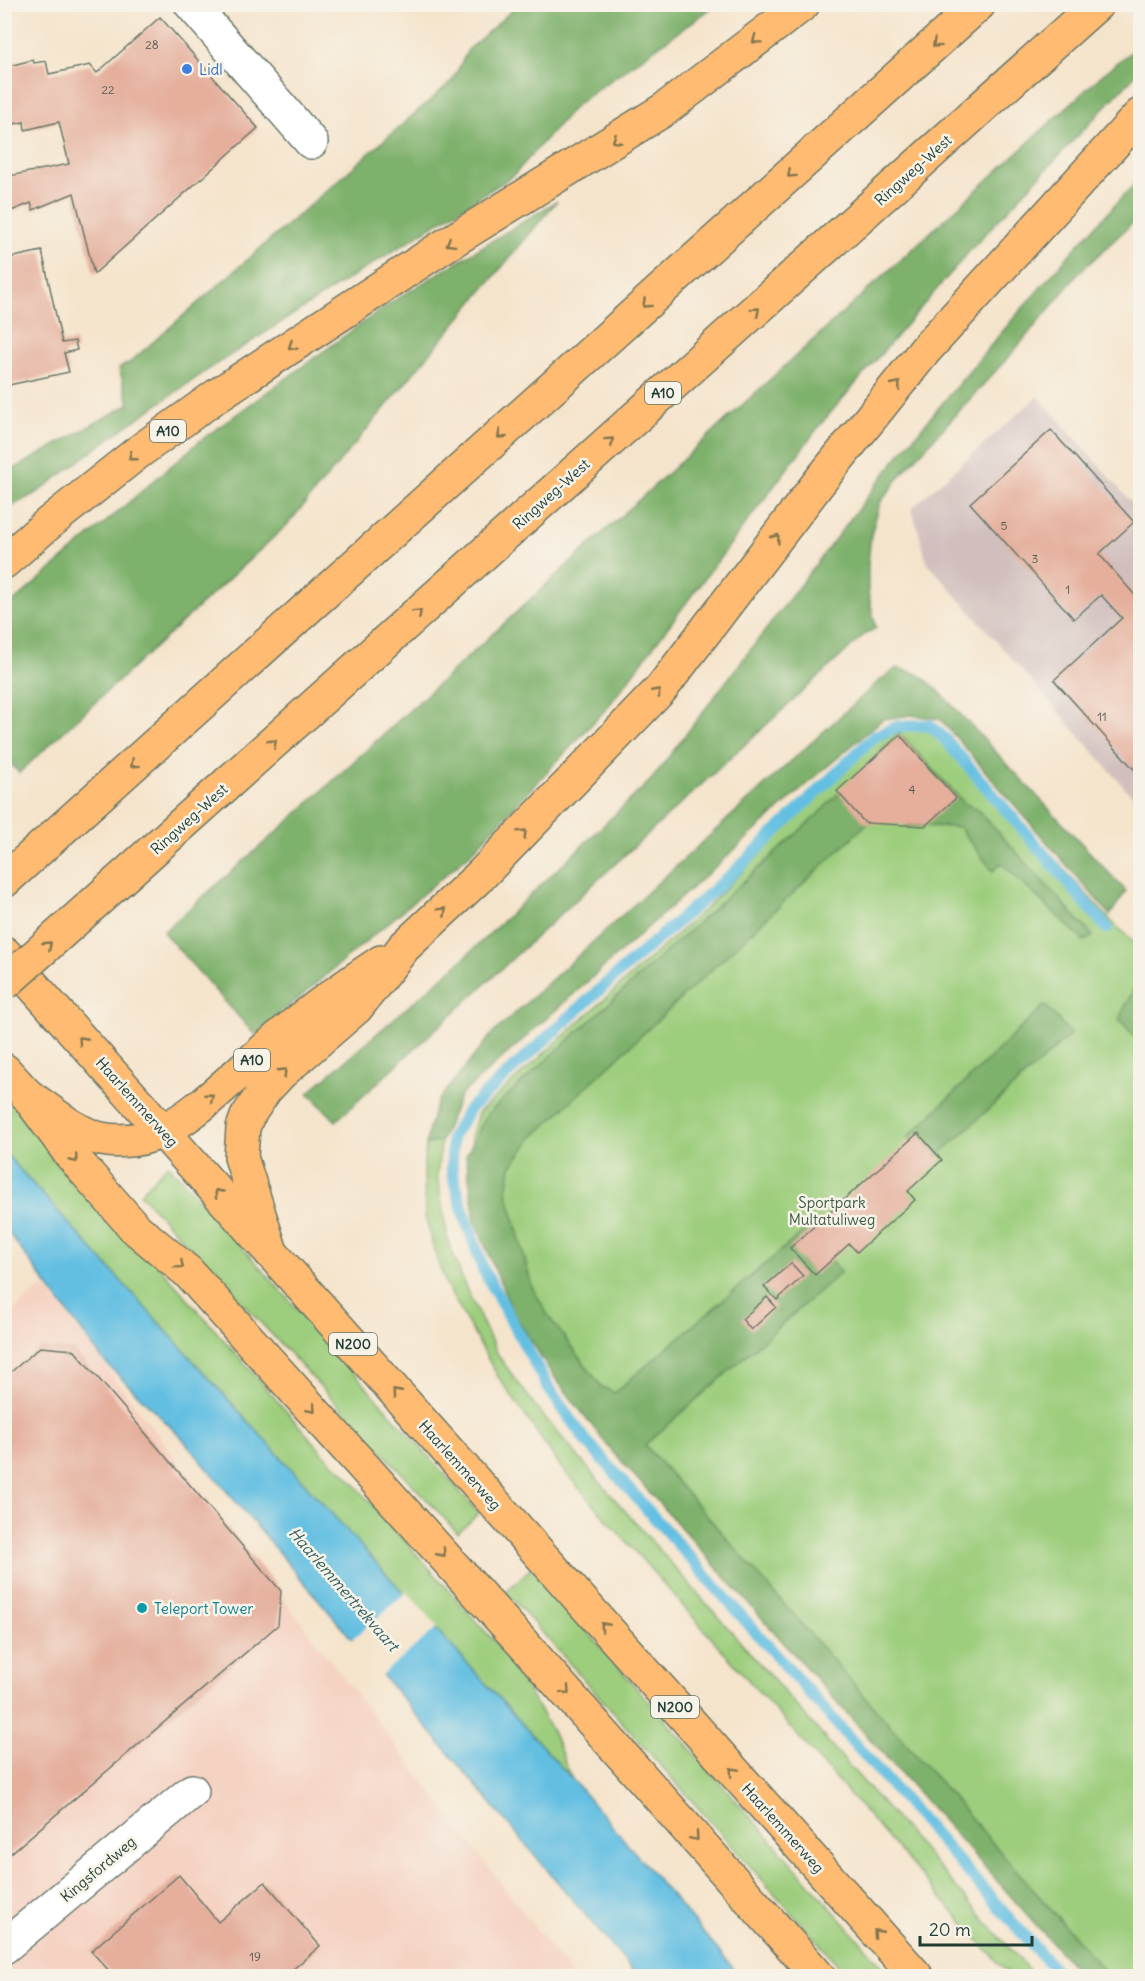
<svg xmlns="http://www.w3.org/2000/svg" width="1145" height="1981" font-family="Delius,sans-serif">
<rect width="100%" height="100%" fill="#f7f3e8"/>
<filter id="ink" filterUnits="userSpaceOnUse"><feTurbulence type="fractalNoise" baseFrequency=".0167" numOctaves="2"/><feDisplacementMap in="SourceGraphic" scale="12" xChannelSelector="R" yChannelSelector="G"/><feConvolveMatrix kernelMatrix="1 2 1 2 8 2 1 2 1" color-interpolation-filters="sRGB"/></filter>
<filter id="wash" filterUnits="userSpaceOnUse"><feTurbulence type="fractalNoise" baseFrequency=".008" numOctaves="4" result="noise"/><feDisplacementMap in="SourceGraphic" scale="24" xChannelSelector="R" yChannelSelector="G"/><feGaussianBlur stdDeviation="1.35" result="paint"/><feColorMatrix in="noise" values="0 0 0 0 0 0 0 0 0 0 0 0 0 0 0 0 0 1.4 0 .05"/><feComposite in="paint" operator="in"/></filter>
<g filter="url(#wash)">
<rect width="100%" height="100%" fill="#f5e4cc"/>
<path fill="#f5d2c2" d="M44,1286l528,690h-567v-658z"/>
<path fill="#d1bfbd" d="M1038,396l102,116v293l-213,-243 -15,-54z"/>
<g fill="#9dce7d" stroke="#5e8658" stroke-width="1.5">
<path d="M921,722l24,17 166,182 24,22 5,10v1023h-59l-403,-462 -92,-112 -98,-200 -17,-65 7,-24 228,-205 181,-181 16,-4z"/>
<path d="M4,1090l327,372 11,8 166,187 45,76 19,46 -567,-626z"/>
<path d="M441,1141l-4,33 11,67 18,47 33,69 38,51 60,71 437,497h-24l-447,-506 -66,-95 -50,-89 -11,-29 -11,-41 -1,-53 2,-19z"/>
<path d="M168,1164l311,349 -21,20 -318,-339z"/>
<path d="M531,1568l360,408h-43l-342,-384z"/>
</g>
<g fill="#7eb16c" stroke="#4e7750" stroke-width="1.5">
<path d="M519,4l197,1 -140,100 -63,71 -171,107 -127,82 -104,72 -73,55 -33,18v-36l124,-70 -10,-36 10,-5 323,-282 16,-31z"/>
<path d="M1140,45v25l-166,176 -154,179 -213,283 -137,146 -215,181 -92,-103 126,-111 814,-747z"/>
<path d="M1140,178v38l-61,57 -65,78 -109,119 -25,33 -9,32 -3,28v29l8,36 -12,7 -528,486 -28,-28 152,-131 191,-182 249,-326 113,-135 63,-72z"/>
<path d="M557,201l-269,323 -269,249 -14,-16v-148l196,-169 189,-137z"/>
<path d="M897,668l21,6 17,13 191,204 -16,24 -170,-196 -29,-4 -28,4 -61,52 -362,325 -19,45 -15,3 3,-17 8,-25 54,-67 388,-354z"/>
<path d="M899,733l66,71 12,5 116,127 -9,5 -83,-78 -8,8 -34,-44 -51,-1 -20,-22 -357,335 -20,28 -4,24 25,96 17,30 52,69 13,7 190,-162 37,41 -196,173 464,531h-27l-475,-531 -54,-70 -40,-62 -38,-92 -9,-65 21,-42 330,-299z"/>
<path d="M1138,980l2,3v60l-21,-24z"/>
<path d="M1045,1005l26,29 -141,129 -22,-26z"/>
</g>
<path fill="#64bfe2" stroke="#427e8b" stroke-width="1.5" d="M5,1153l567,626 168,197h-103l-456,-539 -78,-77 -98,-132z"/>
<path fill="#f5e4cc" d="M407,1592l31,35 -59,50 -30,-35z"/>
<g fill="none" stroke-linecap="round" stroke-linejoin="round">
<path stroke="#64bfe2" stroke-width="12" d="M1060,1976l-477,-539 -34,-48 -66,-120 -18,-52 -13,-44v-36l18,-29 136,-124 125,-109 144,-139 24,-10 31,-1 15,14 162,189"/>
</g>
<g id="blocks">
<g fill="#e5af9c">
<path d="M160,17l98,111 -164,146 -20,-81 -41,17 -2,-7 -27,11v-37l65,-13 -10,-42 -34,8 -1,-8 -20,4v-59l29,-7 1,3 12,-2 3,13 41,-9 7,8z"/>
<path d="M42,251l20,92 13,-2 2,9 -13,3 5,19 -65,14v-127z"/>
<path d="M1051,430l83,92 -35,32 41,47v175l-86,-96 68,-62 -21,-23 -27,24 -104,-116z"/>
<path d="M900,735l56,63 -31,28 -60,-3 -28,-32z"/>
<path d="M918,1133l24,27 -34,31 7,9 -58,52 -8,-8 -34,31 -25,-27z"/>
<path d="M791,1263l12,13 -26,24 -13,-13z"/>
<path d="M767,1297l9,10 -25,23 -9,-11z"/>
<path d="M40,1347l34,3 207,241 -3,34 -274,234v-481z"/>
<path d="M179,1875l39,47 47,-40 55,64 -35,30h-171l-23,-25z"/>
</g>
</g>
</g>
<g filter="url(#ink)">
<use href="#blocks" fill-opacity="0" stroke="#6a7769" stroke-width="1.5"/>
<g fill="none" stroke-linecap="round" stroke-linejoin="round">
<defs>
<g id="minor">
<path d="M191,4l120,138"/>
<path d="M4,1947l188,-156"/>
</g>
<g id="primary">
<path d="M4,953l912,1023"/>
<path d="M4,1070l23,25 44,60 64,73 53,44 339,376 291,328"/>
</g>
<g id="motorway">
<path d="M4,562l45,-39 88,-70 82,-59 225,-148 221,-137 138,-105"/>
<path d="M229,782l868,-778"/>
<path d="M4,881l975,-877"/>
<path d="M27,1095c20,13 51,40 74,44 21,4 44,1 63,-9 34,-17 70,-54 100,-80 37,-33 76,-61 117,-88"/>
<path d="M271,1252l-30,-95 2,-29 4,-11 18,-27 17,-18 74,-64 48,-61 77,-72 180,-186 159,-208 106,-132 214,-234"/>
</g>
</defs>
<use href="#minor" stroke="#6a7769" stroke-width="36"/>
<use href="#primary" stroke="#6a7769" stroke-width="36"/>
<use href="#motorway" stroke="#6a7769" stroke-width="36"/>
<use href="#minor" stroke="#fff" stroke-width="33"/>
<use href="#primary" stroke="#febb71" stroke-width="33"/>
<use href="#motorway" stroke="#febb71" stroke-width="33"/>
<defs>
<path id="motorway-bridge" d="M4,984l225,-202"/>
</defs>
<use href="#motorway-bridge" stroke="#6a7769" stroke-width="36" stroke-linecap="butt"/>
<use href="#motorway-bridge" stroke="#febb71" stroke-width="33"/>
</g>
<defs><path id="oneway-chevron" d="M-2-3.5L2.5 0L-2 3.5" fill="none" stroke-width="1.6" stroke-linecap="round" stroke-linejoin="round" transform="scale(1.5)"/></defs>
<g stroke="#83764f">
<use href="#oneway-chevron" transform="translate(756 40) rotate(143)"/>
<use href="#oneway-chevron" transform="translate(936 44) rotate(138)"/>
<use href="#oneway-chevron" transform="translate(616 140) rotate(148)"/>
<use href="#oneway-chevron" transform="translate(791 174) rotate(138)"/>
<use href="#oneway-chevron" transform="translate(450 243) rotate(148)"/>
<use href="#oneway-chevron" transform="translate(646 304) rotate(138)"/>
<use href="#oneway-chevron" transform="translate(756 311) rotate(-42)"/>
<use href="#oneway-chevron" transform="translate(292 346) rotate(147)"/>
<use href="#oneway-chevron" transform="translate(897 385) rotate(-51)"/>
<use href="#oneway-chevron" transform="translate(501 435) rotate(138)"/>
<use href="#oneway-chevron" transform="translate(610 441) rotate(-42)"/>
<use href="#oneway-chevron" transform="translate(132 457) rotate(142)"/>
<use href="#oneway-chevron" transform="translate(776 538) rotate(-53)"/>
<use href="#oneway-chevron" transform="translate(418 613) rotate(-42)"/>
<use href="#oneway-chevron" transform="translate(657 692) rotate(-48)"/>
<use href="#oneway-chevron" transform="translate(273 743) rotate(-42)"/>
<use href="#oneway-chevron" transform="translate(134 764) rotate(138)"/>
<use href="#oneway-chevron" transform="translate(523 833) rotate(-45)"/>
<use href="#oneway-chevron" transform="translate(443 911) rotate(-43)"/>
<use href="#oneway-chevron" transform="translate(48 945) rotate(-42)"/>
<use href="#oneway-chevron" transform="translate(82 1040) rotate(-132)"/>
<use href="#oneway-chevron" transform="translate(283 1072) rotate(-44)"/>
<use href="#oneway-chevron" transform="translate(210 1097) rotate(-39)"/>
<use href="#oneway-chevron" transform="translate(74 1159) rotate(50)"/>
<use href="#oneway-chevron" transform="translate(218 1193) rotate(-132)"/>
<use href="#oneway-chevron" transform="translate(180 1265) rotate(40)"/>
<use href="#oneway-chevron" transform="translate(396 1393) rotate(-132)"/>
<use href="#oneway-chevron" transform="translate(312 1409) rotate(48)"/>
<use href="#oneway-chevron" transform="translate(442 1553) rotate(48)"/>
<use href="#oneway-chevron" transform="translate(604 1626) rotate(-132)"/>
<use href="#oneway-chevron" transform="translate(566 1691) rotate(49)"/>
<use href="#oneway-chevron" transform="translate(733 1771) rotate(-132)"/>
<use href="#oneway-chevron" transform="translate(695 1837) rotate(49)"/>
<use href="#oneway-chevron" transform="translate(877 1933) rotate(-132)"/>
</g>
</g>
<circle fill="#3f7fe0" stroke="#f7f3e8" stroke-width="2" cx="187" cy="69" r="6"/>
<circle fill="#0f9aa8" stroke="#f7f3e8" stroke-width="2" cx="142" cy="1608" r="6"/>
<g text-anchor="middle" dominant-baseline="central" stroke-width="5" stroke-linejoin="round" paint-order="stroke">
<g font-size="12" fill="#505a4e">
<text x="152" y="44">28</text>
<text x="108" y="89">22</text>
<text x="1004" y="525">5</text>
<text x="1035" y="558">3</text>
<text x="1068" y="589">1</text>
<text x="1102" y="716">11</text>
<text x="912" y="789">4</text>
<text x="255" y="1956">19</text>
</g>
<g fill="#f7f3e8" stroke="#60746a" stroke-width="1.5">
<rect x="645" y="382" width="36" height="22" rx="4.5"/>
<rect x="150" y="420" width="36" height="22" rx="4.5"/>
<rect x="234" y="1049" width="36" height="22" rx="4.5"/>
<rect x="329" y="1333" width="48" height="22" rx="4.5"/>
<rect x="651" y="1696" width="48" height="22" rx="4.5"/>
</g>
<g font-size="14" font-weight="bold" fill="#1f3d34">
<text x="663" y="393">A10</text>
<text x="168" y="431">A10</text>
<text x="252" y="1060">A10</text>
<text x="353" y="1344">N200</text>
<text x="675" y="1707">N200</text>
</g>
<g font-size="15" fill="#366cbe" stroke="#f7f3e8" text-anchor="start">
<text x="199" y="69">Lidl</text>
</g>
<g font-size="15" fill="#1f3d34" stroke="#f7f3e8">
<text transform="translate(913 170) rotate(-42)">Ringweg-West</text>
<text transform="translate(551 494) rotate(-42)">Ringweg-West</text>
<text transform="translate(189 819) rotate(-42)">Ringweg-West</text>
<text transform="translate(137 1102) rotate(48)">Haarlemmerweg</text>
<text transform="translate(460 1465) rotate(48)">Haarlemmerweg</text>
<text transform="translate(783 1828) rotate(48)">Haarlemmerweg</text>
<text transform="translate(98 1869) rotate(-40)">Kingsfordweg</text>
</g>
<g font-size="15" fill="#385a43" stroke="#f7f3e8">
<text x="832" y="1202">Sportpark<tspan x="832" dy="17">Multatuliweg</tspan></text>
</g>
<g font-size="15" fill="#0d838f" stroke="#f7f3e8" text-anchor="start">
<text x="154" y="1608">Teleport Tower</text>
</g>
<g font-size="16" font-style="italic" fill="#305e60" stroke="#f7f3e8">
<text transform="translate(344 1589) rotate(49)">Haarlemmertrekvaart</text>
</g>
</g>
<rect width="1145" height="1981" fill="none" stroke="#f7f3e8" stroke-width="24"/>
<path d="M920 1936v9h112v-9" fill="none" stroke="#1f3d34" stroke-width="3"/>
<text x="929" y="1936" font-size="18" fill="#1f3d34" stroke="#f7f3e8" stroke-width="4.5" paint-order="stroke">20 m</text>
</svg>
